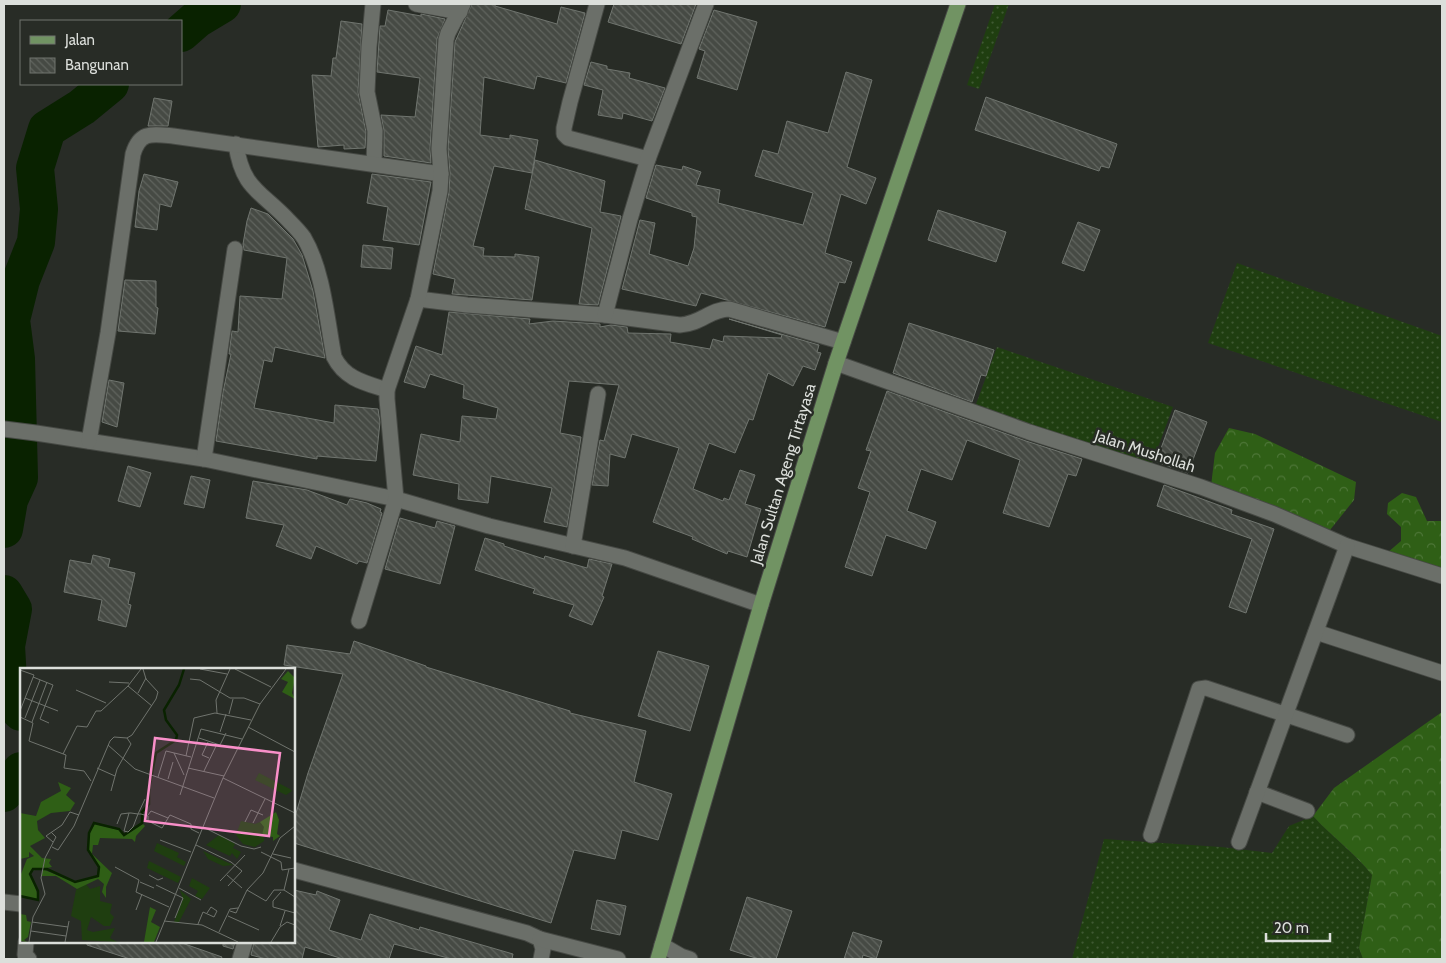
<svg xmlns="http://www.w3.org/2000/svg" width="1446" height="963" font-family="Cabin,sans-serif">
<defs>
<pattern id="grass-dots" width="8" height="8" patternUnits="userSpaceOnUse" patternTransform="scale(1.25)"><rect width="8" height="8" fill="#1f3e10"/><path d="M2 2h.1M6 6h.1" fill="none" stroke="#3f5932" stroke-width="1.8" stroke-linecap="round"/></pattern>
<pattern id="forest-crowns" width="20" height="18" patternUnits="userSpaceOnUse" patternTransform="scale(1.25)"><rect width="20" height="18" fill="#2f5f16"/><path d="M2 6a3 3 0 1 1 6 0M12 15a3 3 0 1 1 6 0" fill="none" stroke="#4d7637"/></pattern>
<pattern id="building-back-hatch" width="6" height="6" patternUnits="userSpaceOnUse" patternTransform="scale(1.25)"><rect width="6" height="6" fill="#464a44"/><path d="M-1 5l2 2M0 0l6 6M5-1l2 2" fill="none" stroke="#60645e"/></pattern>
</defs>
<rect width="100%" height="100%" fill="#282c26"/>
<g fill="url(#grass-dots)">
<path d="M995,4h14l-30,85 -12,-4z"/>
<path d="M1237,263l205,73v86l-234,-79z"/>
<path d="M997,347l176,60 -22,59 -176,-59z"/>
<path d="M1313,816c19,21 41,37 59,59l-13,73 4,11h-291l32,-120 117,8 51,6 17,-27z"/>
</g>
<g fill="url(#forest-crowns)">
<path d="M1229,428l26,6 101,48 -2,18 -24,30 -119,-44 4,-33z"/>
<path d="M1402,493l14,4 11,24h15v47l-55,-15 14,-12v-14l-14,-13 1,-11z"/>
<path d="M1442,712v247h-79l-4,-11 13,-73c-17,-22 -40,-38 -59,-59l21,-28z"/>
</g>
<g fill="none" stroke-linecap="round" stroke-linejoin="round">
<g stroke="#092200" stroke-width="38">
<path d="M181,33l16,-14 25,-15"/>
<path d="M4,529l5,-29 10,-22 -3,-119 -5,-39 10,-40 15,-38 3,-33 -4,-41 12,-39 35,-22 28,-23"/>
<path d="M4,594l9,15 -7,37 2,34 13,32"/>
<path d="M4,793l17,-22"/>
</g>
</g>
<g fill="url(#building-back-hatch)" stroke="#70756f">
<path d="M472,4h23v2l62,18 4,-17 24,6 -19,70 -29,-7 -3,13 -50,-12 -4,58 30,4v-4l28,5 -6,33 -38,-7 -21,80 11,2 -1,8 32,1v-3l24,3 -7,43 -80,-6 3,-15 -22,-5 16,-82 1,-19 -2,-24 7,-107z"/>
<path d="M614,4h82l-15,40 -73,-22z"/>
<path d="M388,10l33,6v-2l24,5 -8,20 -7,110 1,14 -47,-7v-25l-3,-16 34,2 5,-39 -43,-6 3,-46h5z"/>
<path d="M714,10l43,12 -20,68 -40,-12 8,-27 -6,-2z"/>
<path d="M341,21l21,3 -4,68 8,40 -1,16 -21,1v-4l-26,2 -6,-72 19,1 2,-18h3z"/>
<path d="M591,62l16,4v3l23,4 -1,5 36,10 -13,33 -29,-8 -1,6 -24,-4 5,-25 -19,-5z"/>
<path d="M846,72l26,8 -25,87 29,11 -10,26 -25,-10 -16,59 27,9 -7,21 -6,-1 -14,45 -124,-34 -5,13 -74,-17 18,-69 15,3 -6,31 39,12 6,-18 3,-31 -5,-1v-3l-46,-15 10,-33 26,5 1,-4 18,6 -5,13 24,5 -2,13 85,22 10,-32 -58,-17 8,-26 15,4 9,-33 41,12z"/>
<path d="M986,97l131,47 -8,24 -8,-2 -2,5 -124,-41z"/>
<path d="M154,98l18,3 -4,25h-20z"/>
<path d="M535,160l70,21 -5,31 21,4 -23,89 -19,-1 13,-76 -67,-19z"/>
<path d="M144,174l34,8 -7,25 -11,-3 -3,26 -22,-3 4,-36z"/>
<path d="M372,174l59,8 -12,63 -36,-5 5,-33 -21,-4z"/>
<path d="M251,208l17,6 25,25 9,16 11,36 12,67 -50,-11 -3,15 -8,-2 -10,48 80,15 1,-18 43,4 2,13 -4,39 -59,-5v3l-101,-18 7,-49 8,-38h-2l3,-23 6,1 2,-36 42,3 5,-41 -43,-8 -1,-6 4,-23z"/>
<path d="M938,210l68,22 -10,30 -68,-22z"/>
<path d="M1078,222l22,8 -16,41 -22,-8z"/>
<path d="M363,245l30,3 -2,21 -30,-2z"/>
<path d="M125,280l31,1v26l2,1 -3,26 -37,-3z"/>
<path d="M449,312l81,7 -1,5 24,-3 47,3v3l11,-2 16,2 1,6 43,1 -1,8 40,7 3,-10 10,3 1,-6 57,2 1,-3 -53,-16 90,26 -2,7 4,1 -6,17 -12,-4 -10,20 -25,-13 -15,47 -4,-1 -14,34 -26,-10 -16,46 30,12 1,-3 5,2 11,-30 15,5 -10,29 16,5 -14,48 -19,-6 -1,3 -35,-15 1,-2 -40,-15 26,-74 -47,-14 -7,24 -15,-4 -2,32 -16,-1 8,-45 4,1 15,-56 -50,-4 -9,52 21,4 -14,90 -23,-5 8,-34 -61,-12 -3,27 -30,-4 1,-15 -46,-9 8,-41 39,8 2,-26 34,3 2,-11 -35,-10 1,-13 -34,-11 -5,14 -21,-6 12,-36 26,9z"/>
<path d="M909,323l85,27 -8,26 -5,-1 -9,27 -79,-29z"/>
<path d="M109,380l15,3 -7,44 -15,-5z"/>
<path d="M887,391l139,50 56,18 -6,17 -8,-2 -19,53 -46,-14 17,-53 -53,-20 -15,40 -31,-11 -14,42 29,11 -10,27 -40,-14 -14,41 -27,-9 25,-75 -12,-4 13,-37 -5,-1z"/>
<path d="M1175,410l32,12 -19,51 -32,-11z"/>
<path d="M128,466l23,7 -11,34 -22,-6z"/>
<path d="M191,476l19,4 -6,28 -20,-4z"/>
<path d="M253,481l54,9 40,15 3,-6 17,4 14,6 -1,3 2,1 -15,50 -8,-2 -2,3 -41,-18 -5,13 -35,-13 8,-21 -38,-7z"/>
<path d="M1164,485l68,25 -1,4 43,15 -28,84 -17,-6 23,-68 -95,-33z"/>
<path d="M400,518l35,10 2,-7 18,5 -15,58 -55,-15z"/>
<path d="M485,538l19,6v2l40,13 1,-3 42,12 2,-9 23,5 -10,32 2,1 -12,28 -23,-9 5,-11 -41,-12 2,-4 -60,-19z"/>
<path d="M93,555l17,4 -2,8 27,6 -7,31 3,1 -5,22 -28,-7 4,-20 -38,-8 6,-32 21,4z"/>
<path d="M354,641l72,25v1l144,44v2l76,18 -12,51 38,12 -14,46 -36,-10 -7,29 -41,-9 -23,73 -257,-80v-23l14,-47 35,-99 -59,-9 3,-20 63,9z"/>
<path d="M658,651l51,15 -19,65 -52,-15z"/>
<path d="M294,890l22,5 1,-4 23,9 -11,30 32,10 9,-26 49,16 1,-3 93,27 -1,5h-60l-58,-15 -5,15h-46l-38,-12 -3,12h-36l-15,-4 3,-13h40z"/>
<path d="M747,897l45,14 -16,48h-17l-29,-9z"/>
<path d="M597,900l29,6 -6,29 -29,-6z"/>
<path d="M853,932l29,9 -6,18 -13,-4 -1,4h-18z"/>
<path d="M87,942h92l43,15 -1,2h-91l-43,-14z"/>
<path d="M223,942h12l-2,7 -10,-3z"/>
</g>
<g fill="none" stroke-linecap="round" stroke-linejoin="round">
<defs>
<g id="minor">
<path d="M373,4l-4,43 -2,45 8,39 -1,33"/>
<path d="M416,4l44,8"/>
<path d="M597,4l-27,98 -6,26v6l4,4 80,21"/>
<path d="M236,144c6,45 25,47 53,77 5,5 11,11 15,17 19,32 23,82 30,119 11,22 31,26 53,33"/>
<path d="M418,299l49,6 138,10 75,10c21,-1 30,-16 49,-16l114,33"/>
<path d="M605,315l25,-96 18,-60 58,-155"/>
<path d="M836,363l193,69 172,55 73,27 73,32 95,30"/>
<path d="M4,429l32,4 168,26 192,40 93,27 136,32 136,47"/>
<path d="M89,441l19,-108 25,-179c7,-23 19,-20 40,-18l268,38"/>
<path d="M204,459l31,-210"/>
<path d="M573,546l25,-152"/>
<path d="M359,621l37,-122 -9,-100v-9l31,-91 22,-108 1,-17 -2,-25 7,-109 2,-7 15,-29"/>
<path d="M1316,632l126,41"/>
<path d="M1257,792l50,19"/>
<path d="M1151,835l48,-146 7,-1 141,47"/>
<path d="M1239,842l108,-296"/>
<path d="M294,870l233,63 13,6 3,10 -2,10"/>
<path d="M4,902l17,2"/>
<path d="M540,939l78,20"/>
<path d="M26,942l-1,13 4,4"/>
<path d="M662,945l19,11 9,3"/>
<path d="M240,959l5,-17"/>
</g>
<path id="major" d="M658,959l103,-354 75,-242 122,-359"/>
</defs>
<use href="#minor" stroke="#464944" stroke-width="17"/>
<use href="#major" stroke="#464944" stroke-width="17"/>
<use href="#minor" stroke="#6b6f69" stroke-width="15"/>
<use href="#major" stroke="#719363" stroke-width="15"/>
</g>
<g text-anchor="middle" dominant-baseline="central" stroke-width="5" stroke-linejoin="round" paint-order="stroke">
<g font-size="16" fill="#dcdfdb" stroke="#282c26">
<text transform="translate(1145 451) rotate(18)">Jalan Mushollah</text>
<text transform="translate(783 474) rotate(-73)">Jalan Sultan Ageng Tirtayasa</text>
</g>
</g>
<g transform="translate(20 668)">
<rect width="275" height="275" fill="#282c26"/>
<path d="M239,105l31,16 2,2 -6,4 -31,-15zM221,153l14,3 5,-2 4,5v14l-9,6 -12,-3 -7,-9zM199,167l16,9 -2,4 8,4 -4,7 -5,-6 -2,3 -24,-11zM137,175l22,10 -2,4 9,5 -2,4 -30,-15zM129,193l32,16 -3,6 -31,-15zM172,210l18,10 -8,11 -7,-3 3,-5 -9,-5zM66,216l4,5 10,-3v15l12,3 -2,9 4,4 -4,9h-6l-13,-9 -4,13 6,2 22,-4 -5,10 7,4 -35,-2 -1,-19 -10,-5 5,-26zM160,222l11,9 -12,23h-5l9,-23z" fill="#1f3e10"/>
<path d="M268,3l7,7 -3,15 3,6 -13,-7 6,-10 -7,-3zM38,114l13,6 -5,7 9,8 -5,8 -19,2 -14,8 1,9 7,8 -15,8 12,12 9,1 -2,4 3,4 -22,4 8,25 -1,3h-7l-10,-3 1,-22 6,-15 7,-3 -5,-4v5l-9,2v-46l16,3 5,-14 20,-11zM256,144l3,8 -2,14 3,2 -7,5v-4l-11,-2 2,-8 -4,-5zM75,156l24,6 5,6 19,-12 2,2 -9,10 -1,6 -3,-3 -32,-1 -2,7h-5l-1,9 20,19 -6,14v11l-4,-6 2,-8 -6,-5 -21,10 -21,-13h-14v-7l33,13 23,-5 1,-10 -11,-17 1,-17zM130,239l6,3 -5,12 9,5 -6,15h-10zM0,246l6,1 1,6 4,1 -3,15 -4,3 3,2 -6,-1z" fill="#2f5f16"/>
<path d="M183,183l30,14 -10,1 -15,-7z" fill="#1f3e10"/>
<path fill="none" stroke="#092200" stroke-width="2.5" d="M0,228l18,4v-9l-8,-17 3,-5h14l28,13 23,-6 1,-9 -11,-17 1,-17 5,-10 25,6 5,6 18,-12v-11l7,-8v-16l7,-35 20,-13 1,-5 -11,-15 -2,-10 15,-25 5,-16"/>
<path fill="none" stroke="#70746e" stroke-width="1" d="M121,1l-13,17 24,20M180,1l27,5M215,1l36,18M0,2l14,5 -14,36M13,9l20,8 -13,34 9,4M170,11l10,1 30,18h14l16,6M89,14l20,1M56,22l30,13M118,25l8,-15M5,30l33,13M197,45l-1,-13 14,-31M209,46l4,-15M0,49l13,6 -4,18 37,14 -2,13 20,3 7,10M5,50l15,-38M12,54l15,-40M57,58l10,1 9,-16h5l27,-25M228,59l47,25M200,64l6,-18M179,70l21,7 6,-12M188,74l-6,13 7,3M88,77l27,24 79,29M154,85l10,22M43,86l14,-28M166,88l8,-38 21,-5 36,7M77,100l18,8M168,100l36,8M184,103l13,-27M138,109l8,-26 25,6M203,110l72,35M148,111l5,-17M91,123l6,-22 14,-25 -4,-6M160,127l21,-66 41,10M125,131l-7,15 -5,13 -5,5 -4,-1 5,-18h2l7,1h3l7,2M128,147l3,-4 17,7M128,148v5l14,7 8,-13 21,9v5l8,4M225,154l6,-12 12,5M233,155l12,-24M97,156l4,-10 8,-1M183,159l38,19 13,3 7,-2M140,172l31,12M33,174l-7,-6 16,-11 8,-13 9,3M176,177l35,17 11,9 -14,15M32,179l6,3 16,-24 36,-85 4,-4 13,1 5,-3 24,-36 2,-7 -12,-13 -3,-10M241,184l20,10 1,8 13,-2M253,186l18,4M95,199l24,13 -3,12 33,15M269,201l-5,21 11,7M129,207l9,5 5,-2M207,207l15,13M200,213l25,-26M120,214l14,6M136,217l27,13 -8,20M159,220l22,12M227,222l19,11 8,-11h10M261,224l-8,9v6l22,6M116,242l6,-16M210,243l6,2 11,-23 16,-17 17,-35 15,-12M208,248l31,14M144,253l38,4 36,17M12,254l36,5M178,256l5,-12 11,5 3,-6 -6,-4 -4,6M260,258l5,-15M11,263l35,5M199,264l11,-23 8,-1M9,274l4,-25 12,-23 -4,-16 4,-20 11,-21 -5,-5M45,274l4,-21M136,274l67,-164 37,-74 26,-35M251,274l9,-15 7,-5 8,3"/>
<path fill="#f98fc9" fill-opacity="0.15" stroke="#f98fc9" stroke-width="2.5" d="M135,70l125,15 -11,83 -124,-15z"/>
<rect width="275" height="275" fill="none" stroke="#dcdfdb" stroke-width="2.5"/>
</g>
<rect width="1446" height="963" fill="none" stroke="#dcdfdb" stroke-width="10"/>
<rect x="20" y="20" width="162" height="65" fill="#282c26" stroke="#70746e"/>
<rect x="30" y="36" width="25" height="8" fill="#719363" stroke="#70746e"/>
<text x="65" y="45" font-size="15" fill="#dcdfdb">Jalan</text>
<rect x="30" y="58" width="25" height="15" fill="url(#building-back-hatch)" stroke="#70746e"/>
<text x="65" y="70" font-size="15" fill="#dcdfdb">Bangunan</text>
<path d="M1266 933v8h64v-8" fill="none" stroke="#dcdfdb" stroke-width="2.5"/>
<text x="1274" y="933" font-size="15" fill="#dcdfdb" stroke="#282c26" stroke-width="4" paint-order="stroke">20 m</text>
</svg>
